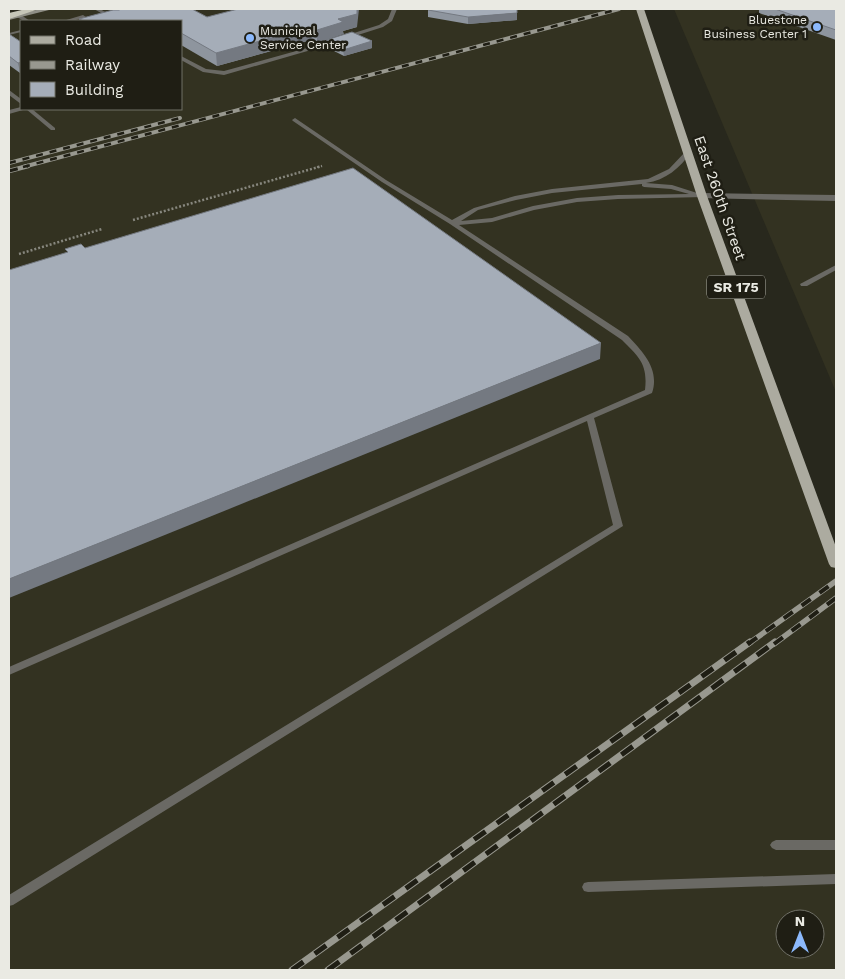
<svg xmlns="http://www.w3.org/2000/svg" width="845" height="979" font-family="'Work Sans',sans-serif">
<rect width="100%" height="100%" fill="#28281d"/>
<g fill="#333221" fill-rule="evenodd">
<path d="M49,9h591l51,150 145,405v406h-827v-952zM21,21h160v88h-160zM785,919h30v30h-30z"/>
<path d="M674,9h162v383z"/>
</g>
<g fill="none" stroke-linecap="round" stroke-linejoin="round">
<path stroke="#87877e" stroke-width="2" stroke-dasharray="2 2" stroke-linecap="butt" d="M317,167l5,-1"/>
<g stroke="#87877e" stroke-width="2.5" stroke-dasharray="2 2" stroke-linecap="butt">
<path d="M133,220l189,-54"/>
<path d="M19,254l83,-25"/>
</g>
<g fill="#6a6964" fill-rule="evenodd">
<path d="M94,9h6l21,12h-6z"/>
<path d="M392,9h5l-5,12 -9,6 -72,23 -87,25 -21,-3 -22,-12v-4l25,13 18,2 83,-23 72,-23 9,-6z"/>
<path d="M17,15h4l9,6h-6l-7,-4z"/>
<path d="M83,15l3,2 -1,1 -14,3h-8z"/>
<path d="M21,30v2l-12,3v-2z"/>
<path d="M9,90l12,9v5l-12,-9z"/>
<path d="M21,107v2h3l-1,1 -14,4v-4z"/>
<path d="M26,109h6l23,19v2h-4z"/>
<path d="M295,118l91,62 66,40 22,-12 41,-12 37,-7 96,-10 21,-10 17,-18h4l1,1c-11,16 -25,28 -45,31l26,2 25,8 1,1 6,1v2l-86,2 -41,3 -43,8 -42,12 -33,3 169,111c15,16 32,33 24,57l-58,25 29,108 -610,379 -4,1v-11l604,-370 -26,-104 -578,254v-8l636,-277c3,-26 -6,-33 -23,-50l-172,-116 -68,-42 -89,-61 -1,-1zM642,184v2l2,1 27,2 18,5 -71,1 -41,3 -44,8 -41,12 -31,3 17,-11 38,-10 36,-7z"/>
<path d="M836,265v5l-29,16h-6l-1,-2z"/>
<path d="M776,840h60v10h-60l-4,-2 -2,-3 2,-3z"/>
<path d="M836,874v10l-248,8 -4,-1 -2,-4 2,-4 4,-1z"/>
</g>
<path fill="#6a6964" fill-rule="evenodd" d="M702,193l134,2v6l-137,-3v-4z"/>
<path fill="#8f8f86" fill-rule="evenodd" d="M41,9h12l-44,11v-4z"/>
<path fill="#acaba0" fill-rule="evenodd" d="M636,9h8l63,187 129,351v21l-5,-1 -2,-3 -132,-368z"/>
<path fill="#c6c6b8" fill-rule="evenodd" d="M26,9h13l-30,10v-6z"/>
<defs>
<g id="rail-far3">
<path d="M9,163l171,-45"/>
<path d="M23,167l596,-158"/>
</g>
<path id="rail-far2" d="M9,171l19,-5"/>
<g id="rail-far1">
<path d="M748,644l88,-63"/>
<path d="M774,644l62,-46"/>
</g>
<g id="rail">
<path d="M292,970l458,-328"/>
<path d="M328,970l447,-328"/>
</g>
</defs>
<use href="#rail-far3" stroke="#98988f" stroke-width="4"/>
<use href="#rail-far2" stroke="#98988f" stroke-width="4.5"/>
<use href="#rail-far1" stroke="#98988f" stroke-width="5.5"/>
<use href="#rail" stroke="#98988f" stroke-width="7"/>
<use href="#rail-far3" stroke="#1f1e14" stroke-width="2.5" stroke-dasharray="7" stroke-linecap="butt"/>
<use href="#rail-far2" stroke="#1f1e14" stroke-width="3" stroke-dasharray="9" stroke-linecap="butt"/>
<use href="#rail-far1" stroke="#1f1e14" stroke-width="4" stroke-dasharray="11" stroke-linecap="butt"/>
<use href="#rail" stroke="#1f1e14" stroke-width="5" stroke-dasharray="14" stroke-linecap="butt"/>
</g>
<g fill="#8e959e">
<path d="M428,9l89,11 -49,4 -40,-7z"/>
<path d="M759,9h77v31l-77,-27z"/>
<path d="M207,17l150,10 -14,4 -26,12 -6,-3 -94,26 -36,-21v-24h-101l-1,-2z"/>
<path d="M9,34l12,8 -1,31 -11,-8z"/>
<path d="M326,40l46,1v7l-28,8 -18,-9z"/>
</g>
<g fill="#747981">
<path d="M357,9h2l-2,18 -14,4 1,3 -27,9v-13z"/>
<path d="M517,13v7l-49,4v-7z"/>
<path d="M311,27v13l-94,26 -1,-13z"/>
<path d="M372,41v7l-28,8 -1,-6z"/>
<path d="M21,62v10l-1,1 -2,-10z"/>
<path d="M601,343l-1,16 -591,239v-19z"/>
</g>
<g fill="#a5adb8" stroke="#747981">
<path d="M121,9h71l15,8 31,-8h119v5l-19,5 5,3 -26,8 -6,-3 -95,26 -35,-20v-12h-97l-5,-2 34,-9h6z"/>
<path d="M428,9h89v4l-49,4 -40,-7z"/>
<path d="M775,9h61v21z"/>
<path d="M352,32l20,9 -29,9 -17,-10z"/>
<path d="M9,34l12,8v20l-3,1 -9,-7z"/>
<path d="M353,168l248,175 -592,236v-309l59,-18 -3,-3 16,-5 4,4z"/>
</g>
<g fill="#8cb9fc" stroke="#1f1e14" stroke-width="2">
<circle cx="817" cy="27" r="5"/>
<circle cx="250" cy="38" r="5"/>
</g>
<g text-anchor="middle" dominant-baseline="central" stroke-width="5" stroke-linejoin="round" paint-order="stroke">
<g font-size="12" fill="#eaeae3" stroke="#1f1e14" text-anchor="end">
<text x="807" y="20">Bluestone<tspan x="807" dy="14">Business Center 1</tspan></text>
<text x="260" y="31" text-anchor="start">Municipal<tspan x="260" dy="14">Service Center</tspan></text>
</g>
<rect fill="#1f1e14" stroke="#adada5" stroke-width="1" x="707" y="275.5" width="58" height="23" rx="4"/>
<g font-size="14" font-weight="bold" fill="#eaeae3">
<text x="736" y="287">SR 175</text>
</g>
<g font-size="15" fill="#eaeae3" stroke="#1f1e14">
<text transform="translate(720 198) rotate(71)">East 260th Street</text>
</g>
</g>
<rect width="845" height="979" fill="none" stroke="#eaeae3" stroke-width="20"/>
<rect x="20" y="20" width="162" height="90" fill="#1f1e14" stroke="#707067"/>
<rect x="30" y="36" width="25" height="8" fill="#acaba0" stroke="#707067"/>
<text x="65" y="45" font-size="15" fill="#eaeae3">Road</text>
<rect x="30" y="61" width="25" height="8" fill="#98988f" stroke="#707067"/>
<text x="65" y="70" font-size="15" fill="#eaeae3">Railway</text>
<rect x="30" y="82" width="25" height="15" fill="#a5adb8" stroke="#707067"/>
<text x="65" y="95" font-size="15" fill="#eaeae3">Building</text>
<g transform="translate(800 934)"><circle r="24" fill="#1f1e14" stroke="#707067"/>
<path d="M0-4L9 19L0 12L-9 19Z" fill="#8cb9fc"/>
<text y="-8" font-size="14" font-weight="bold" text-anchor="middle" fill="#eaeae3">N</text>
</g>
</svg>
